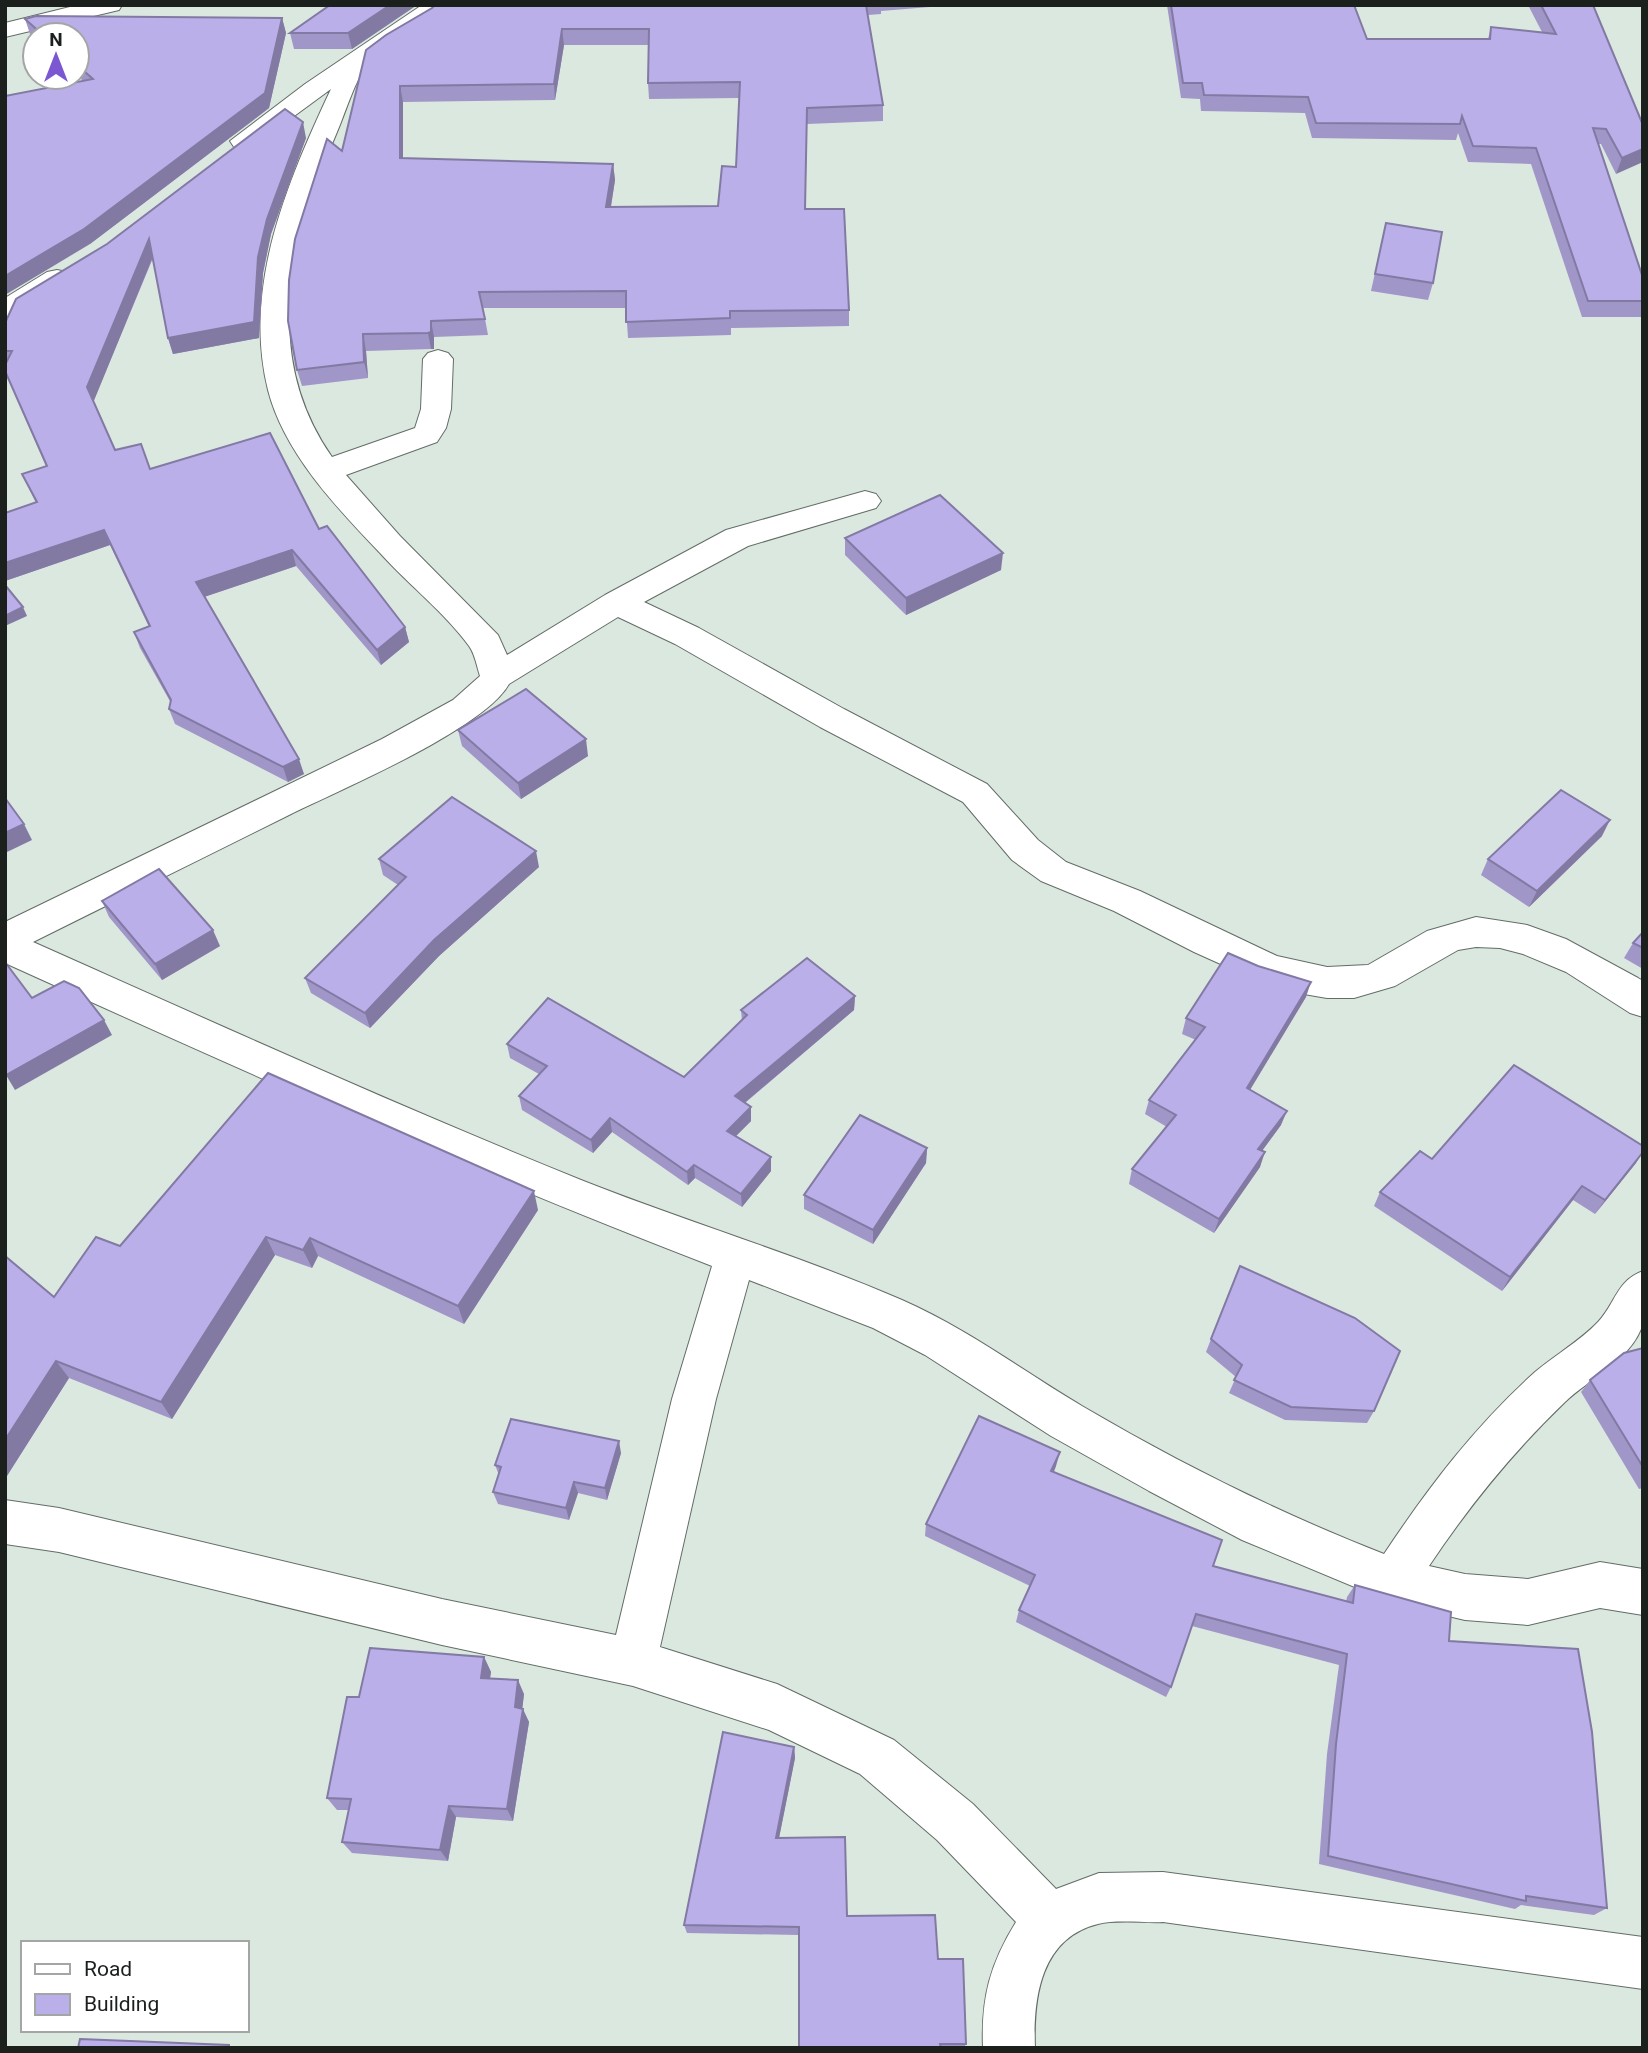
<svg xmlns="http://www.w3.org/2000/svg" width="1648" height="2053" font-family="Roboto,sans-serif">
<rect width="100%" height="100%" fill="#dbe8e0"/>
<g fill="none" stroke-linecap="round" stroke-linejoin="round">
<defs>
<g id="minor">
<path d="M78,5h44l-3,5 -114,27v-14z"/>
<path d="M422,5h29c-19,27 -61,35 -83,59 -12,13 -23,50 -31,68 -46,108 -77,222 -5,325l83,-29 6,-19 2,-50 5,-6 10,-3 10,3 5,6 -2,50 -5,19 -9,14 -91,33 54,61 98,99 9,20 98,-60 121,-65 139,-39 11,3 5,7 -5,7 -128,38 -104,56 55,26 145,81 143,75 51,56 28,22 74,29 137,65 50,11 41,-2 59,-34 49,-14 51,8 39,14 72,39 5,3v36l-13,-4 -64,-41 -43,-18 -23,-6 -24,-1 -18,3 -63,36 -41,12h-27l-29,-5 -44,-14 -60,-27 -80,-41 -73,-30 -29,-21 -49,-58 -143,-75 -145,-83 -57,-27 -109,67c-25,45 -167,105 -218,130 -86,43 -172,85 -258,128 182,81 363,163 548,238 106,42 217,75 321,120 64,28 121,71 180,106 97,57 197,107 302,148 44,-66 91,-128 151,-182 20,-17 45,-31 63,-50 18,-19 18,-41 45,-51 0,16 5,44 -2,58 -13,32 -52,50 -76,73 -52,50 -96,104 -136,164l36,8 63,5 72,-17 43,7v46l-43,-7 -72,17 -63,-5 -72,-17 -151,-63 -93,-49 -98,-55 -126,-81 -52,-27 -124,-48 -33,119 -56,248 117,37 117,56 79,64 83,85 43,-16 64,-1 480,65v52l-480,-67c-20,1 -46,-3 -65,2 -57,14 -65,73 -63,124h-52c-2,-50 7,-84 33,-126l-79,-82 -77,-66 -91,-44 -136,-44 -191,-41 -383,-93 -54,-8v-44l54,8 383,91 174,36 56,-236 40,-133c-240,-92 -473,-197 -707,-303v-41l377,-183 71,-39 27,-24c-3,-9 -5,-22 -11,-30 -24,-33 -60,-61 -88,-92 -44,-46 -97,-101 -113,-164 -26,-104 20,-209 63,-301l-79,58h-18l-4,-6 75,-57z"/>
<path d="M57,270l10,2 4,6 -4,6 -52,32 -10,3v-21l42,-26z"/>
</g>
</defs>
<use href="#minor" stroke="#626d66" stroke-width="2"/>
<use href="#minor" fill="#fff" fill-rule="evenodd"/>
</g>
<g fill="#a096c8" fill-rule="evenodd">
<path d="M417,5l-65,44h-58l-4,-16z"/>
<path d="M435,5h519l-73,6v3l-13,1 15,90v16l-76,3 -2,85 44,101v16l-118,2v7l-103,3 -2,-30h-143l5,27 -54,2v12h-3l-65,2 2,27 -66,8 -5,-16 45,-219zM564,45h85l-1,38 1,16 91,-1 -4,69 -18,39 -107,1 4,-27 -2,-16 -210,-5v-57l152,-2z"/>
<path d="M1167,5h187l13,34h121l3,-12 51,5 -14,-27h65l50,120 -27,49 -15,-30h-3l45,134v39h-61l-51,-153 -63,-2 -10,-29 -2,7 -144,-2 -7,-25 -104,-2 -1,-12 -19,-1z"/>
<path d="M282,18l4,15 -17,75 -179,136 -7,-163 -6,-6v-40h-42v3l-5,-4 -5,-15z"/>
<path d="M306,138l-35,96 -8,39 -4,65 -86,16 -5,-16 -15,-80 -60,144 22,48 35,18 169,61 86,98 4,15 -28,23 -85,-99 -92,31 100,177 -16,8 -113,-58 -6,-15 2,-6 -31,-55 -6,-16 15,-5 -39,-82 -105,36v-68l31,-10 -14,-29 24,-8 -41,-95v-48z"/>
<path d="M1386,223l47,60 -5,17 -57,-9z"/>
<path d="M845,538l156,32 -95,45 -61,-60z"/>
<path d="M458,730l130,26 -67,43 -59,-53z"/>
<path d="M1602,836l-73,71 -48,-32 7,-16z"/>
<path d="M379,859l160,8 -100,89 -69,72 -59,-35 -6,-15 93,-93 -15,-10z"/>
<path d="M102,901l118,45 -58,34 -53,-63z"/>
<path d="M1643,932v37l-19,-11 9,-15z"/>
<path d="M855,996l-1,14 -109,93 6,4v14l-15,15 35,21v14l-29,36 -47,-29 -7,7 -76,-53 -19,21 -71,-43 -3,-14 20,-22 -29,-16 -3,-14 177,33 58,-56 -1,-11z"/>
<path d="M1306,997l-56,93 31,35 -19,26 -2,16 -46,66 -85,-49 3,-15 35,-42 -22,-13 4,-14 47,-60 -14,-6 4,-16z"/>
<path d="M927,1148l-1,15 -53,81 -69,-35v-14z"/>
<path d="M1432,1159l204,4 -41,51 -22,-14 -71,91 -128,-85 6,-14z"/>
<path d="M538,1210l-74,114 -146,-68 -6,12 -37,-13 -103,164 -103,-41 -64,101v-223l49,41 66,-51z"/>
<path d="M1211,1339l163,72 -7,12 -82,-3 -56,-27 7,-16 -30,-25z"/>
<path d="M1643,1348v140l-4,1 -58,-97 9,-12z"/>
<path d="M621,1453l-14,47 -29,-7 -9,27 -71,-16 -5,-12 6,-17 -4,-10z"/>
<path d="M1056,1466l-2,6 159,94 133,36 1,-5 8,-12 94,56 158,267 -13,7 -73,-10 -6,4 -196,-45 8,-110 12,-89 -147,-39 -21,61 -5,10 -150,-75 3,-12 11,-24 -105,-50 1,-12z"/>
<path d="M484,1657l7,15 -1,6 34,16 -2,15 7,13 -16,99 -57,-4 -8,44 -96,-8 -10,-11 7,-32h-12l-10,-12 32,-101z"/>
<path d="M794,1747l1,11 -16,80 68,78 91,43 28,85 -2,4h-165v-113l-112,-2 -3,-8z"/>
</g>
<g fill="#827aa3">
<path d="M390,5h27l-65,44 -4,-16z"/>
<path d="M282,18l4,15 -17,75 -179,136 -85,51v-19z"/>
<path d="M562,29l2,16 -9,55 -1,-16z"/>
<path d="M400,86l3,16v73l-3,-17z"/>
<path d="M303,122l3,16 -35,96 -8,39 -4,65 -86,16 -5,-16 90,-81 9,-38z"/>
<path d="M1643,149v13l-27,12 6,-16z"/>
<path d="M613,164l2,16 -7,44 -2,-17z"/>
<path d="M149,239l5,15 -61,149 -6,-16z"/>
<path d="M431,321l3,16v12h-3l-3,-16z"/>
<path d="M363,334l3,17 2,27 -4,-16z"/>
<path d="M104,530l6,15 -105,36v-18z"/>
<path d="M292,550l4,16 -95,32 -5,-16z"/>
<path d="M1003,553l-2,17 -95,45v-17z"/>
<path d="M23,607l4,9 -22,10v-10z"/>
<path d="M405,627l4,15 -28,23 -4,-15z"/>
<path d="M586,739l2,17 -67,43 -3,-16z"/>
<path d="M299,759l5,15 -16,8 -5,-15z"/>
<path d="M1610,820l-8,16 -73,71 8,-16z"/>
<path d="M24,824l8,16 -27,13v-20z"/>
<path d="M536,851l3,16 -100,89 -69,72 -5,-15 69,-73z"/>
<path d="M213,930l7,16 -58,34 -7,-16z"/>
<path d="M1311,982l-5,15 -64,106 5,-15z"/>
<path d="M855,996l-1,14 -118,100 -1,-14z"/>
<path d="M104,1020l8,15 -97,55 -9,-15z"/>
<path d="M751,1107v14l-23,23 -1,-13z"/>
<path d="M1287,1111l-6,14 -28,38 5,-14z"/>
<path d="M610,1118l2,14 -19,21 -2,-13z"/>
<path d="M927,1148l-1,15 -53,81v-14z"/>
<path d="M1265,1152l-5,15 -46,66 5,-14z"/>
<path d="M1643,1152l-7,11 -41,51 10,-14z"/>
<path d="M771,1157v14l-29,36 -1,-13z"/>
<path d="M694,1165l1,13 -7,7 -1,-13z"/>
<path d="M1582,1186l-9,14 -71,91 8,-14z"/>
<path d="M534,1191l4,19 -74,114 -6,-18z"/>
<path d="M266,1237l9,18 -103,164 -11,-17z"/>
<path d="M310,1238l8,18 -6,12 -9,-18z"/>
<path d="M56,1361l13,17 -64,101v-39z"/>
<path d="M619,1441l2,12 -14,47 -2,-12z"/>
<path d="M1060,1452l-4,14 -8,18 3,-13z"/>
<path d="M574,1482l4,11 -9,27 -3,-12z"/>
<path d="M484,1657l7,15 -3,19 -7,-13z"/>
<path d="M518,1680l6,14 -3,26 2,-11 6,13 -16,99 -6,-12 8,-102z"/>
<path d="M794,1747l1,11 -18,90 -1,-10z"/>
<path d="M449,1806l7,11 -8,44 -8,-11z"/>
</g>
<g fill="#baafe9" stroke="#827aa3" stroke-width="2" fill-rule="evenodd">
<path d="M330,5h60l-42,28h-58z"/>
<path d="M435,5h431l17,100 -76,3 -2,101h39l5,101 -119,1v7l-104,4v-31l-147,1 6,27 -54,2v11l-3,1 -65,1 1,28 -67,8 -9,-49 1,-41 6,-41 32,-100 15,12 24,-101 20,-15 46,-27zM562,29h87l-1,54 92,-1 -4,85 -14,-1 -4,40 -112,1 7,-43 -213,-6v-72l154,-2z"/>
<path d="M1171,5h183l13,34h123l1,-12 65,7 -15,-29h52l50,120v24l-21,9 -16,-29 -13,-1 50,150v23h-55l-52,-153 -63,-2 -11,-30 -2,8 -144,-1 -8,-26 -104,-2 -2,-12h-19z"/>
<path d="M36,16l246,2 -17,75 -181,136 -79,47v-180l88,-17 -16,-14v-30h-34l-18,-16z"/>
<path d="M285,109l18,13 -36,97 -9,38 -4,65 -86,16 -19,-99 -62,148 28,63 26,-6 9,25 120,-36 49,96 8,-3 78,101 -28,23 -85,-100 -96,32 103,177 -16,8 -114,-58 2,-9 -37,-68 16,-6 -46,-96 -99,33v-50l32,-11 -15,-28 25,-8 -42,-95v-6l7,-14h-7v-28l11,-24 91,-55z"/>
<path d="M1386,223l56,9 -9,51 -58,-9z"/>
<path d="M940,495l63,58 -97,45 -61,-60z"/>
<path d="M5,585l18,22 -18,9z"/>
<path d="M526,689l60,50 -68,44 -60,-53z"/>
<path d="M1561,790l49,30 -73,71 -49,-32z"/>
<path d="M452,797l84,54 -102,89 -69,73 -60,-35 101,-101 -27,-18z"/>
<path d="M5,798l19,26 -19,9z"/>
<path d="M159,869l54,61 -58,34 -53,-63z"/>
<path d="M1643,932v16l-10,-5z"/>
<path d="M1228,953l30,13 53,16 -64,106 40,23 -29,38 7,3 -46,67 -87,-50 44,-54 -27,-15 56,-73 -19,-9z"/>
<path d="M807,958l48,38 -120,100 16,11 -24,24 44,26 -30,37 -47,-29 -7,7 -77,-54 -19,22 -72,-44 28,-30 -40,-22 41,-46 136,79 63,-62 -6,-5z"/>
<path d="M5,962l27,36 32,-17 15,7 25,32 -98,55z"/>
<path d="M1514,1065l129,81v6l-38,48 -23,-14 -72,91 -130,-85 40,-41 12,8z"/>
<path d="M268,1073l266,118 -76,115 -148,-68 -7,12 -37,-13 -105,165 -105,-41 -51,79v-184l49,41 42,-60 24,9z"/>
<path d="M860,1115l67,33 -54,82 -69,-35z"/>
<path d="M1240,1266l115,52 45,33 -26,60 -83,-4 -57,-27 8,-15 -31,-26z"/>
<path d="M1643,1348v119l-53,-87 34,-27z"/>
<path d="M979,1416l81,36 -9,19 171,69 -9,26 140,37 2,-18 96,27 -2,29 129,8 14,83 15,176 -81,-12v5l-198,-45 8,-112 11,-90 -151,-40 -25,73 -152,-77 16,-35 -109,-51z"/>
<path d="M511,1419l108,22 -14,47 -31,-6 -8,26 -73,-16 8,-25 -6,-2z"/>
<path d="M370,1648l114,9 -3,21 37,2 -3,27 8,2 -16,100 -58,-3 -9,44 -98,-8 9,-43 -24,-1 20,-101h12z"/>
<path d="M723,1732l71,15 -18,91 69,-1 2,79 88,-1 3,44h25l3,85h-26l1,4h-142v-121l-115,-2z"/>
<path d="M80,2039l149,6v3h-151z"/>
</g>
<rect width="1648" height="2053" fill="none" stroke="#1b201d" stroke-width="14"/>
<rect x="21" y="1941" width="228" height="91" fill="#ffffff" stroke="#a4a6a5" stroke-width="2"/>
<rect x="35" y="1964" width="35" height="10" fill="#ffffff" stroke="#a4a6a5" stroke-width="2"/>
<text x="84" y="1976" font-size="21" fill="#1b201d">Road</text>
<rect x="35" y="1994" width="35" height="21" fill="#baafe9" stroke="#a4a6a5" stroke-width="2"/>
<text x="84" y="2011" font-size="21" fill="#1b201d">Building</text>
<g transform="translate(56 56)"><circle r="33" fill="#ffffff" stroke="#a4a6a5" stroke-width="2"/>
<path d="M0-5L12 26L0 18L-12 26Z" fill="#7b57d1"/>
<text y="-10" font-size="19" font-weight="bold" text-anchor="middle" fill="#1b201d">N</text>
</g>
</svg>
